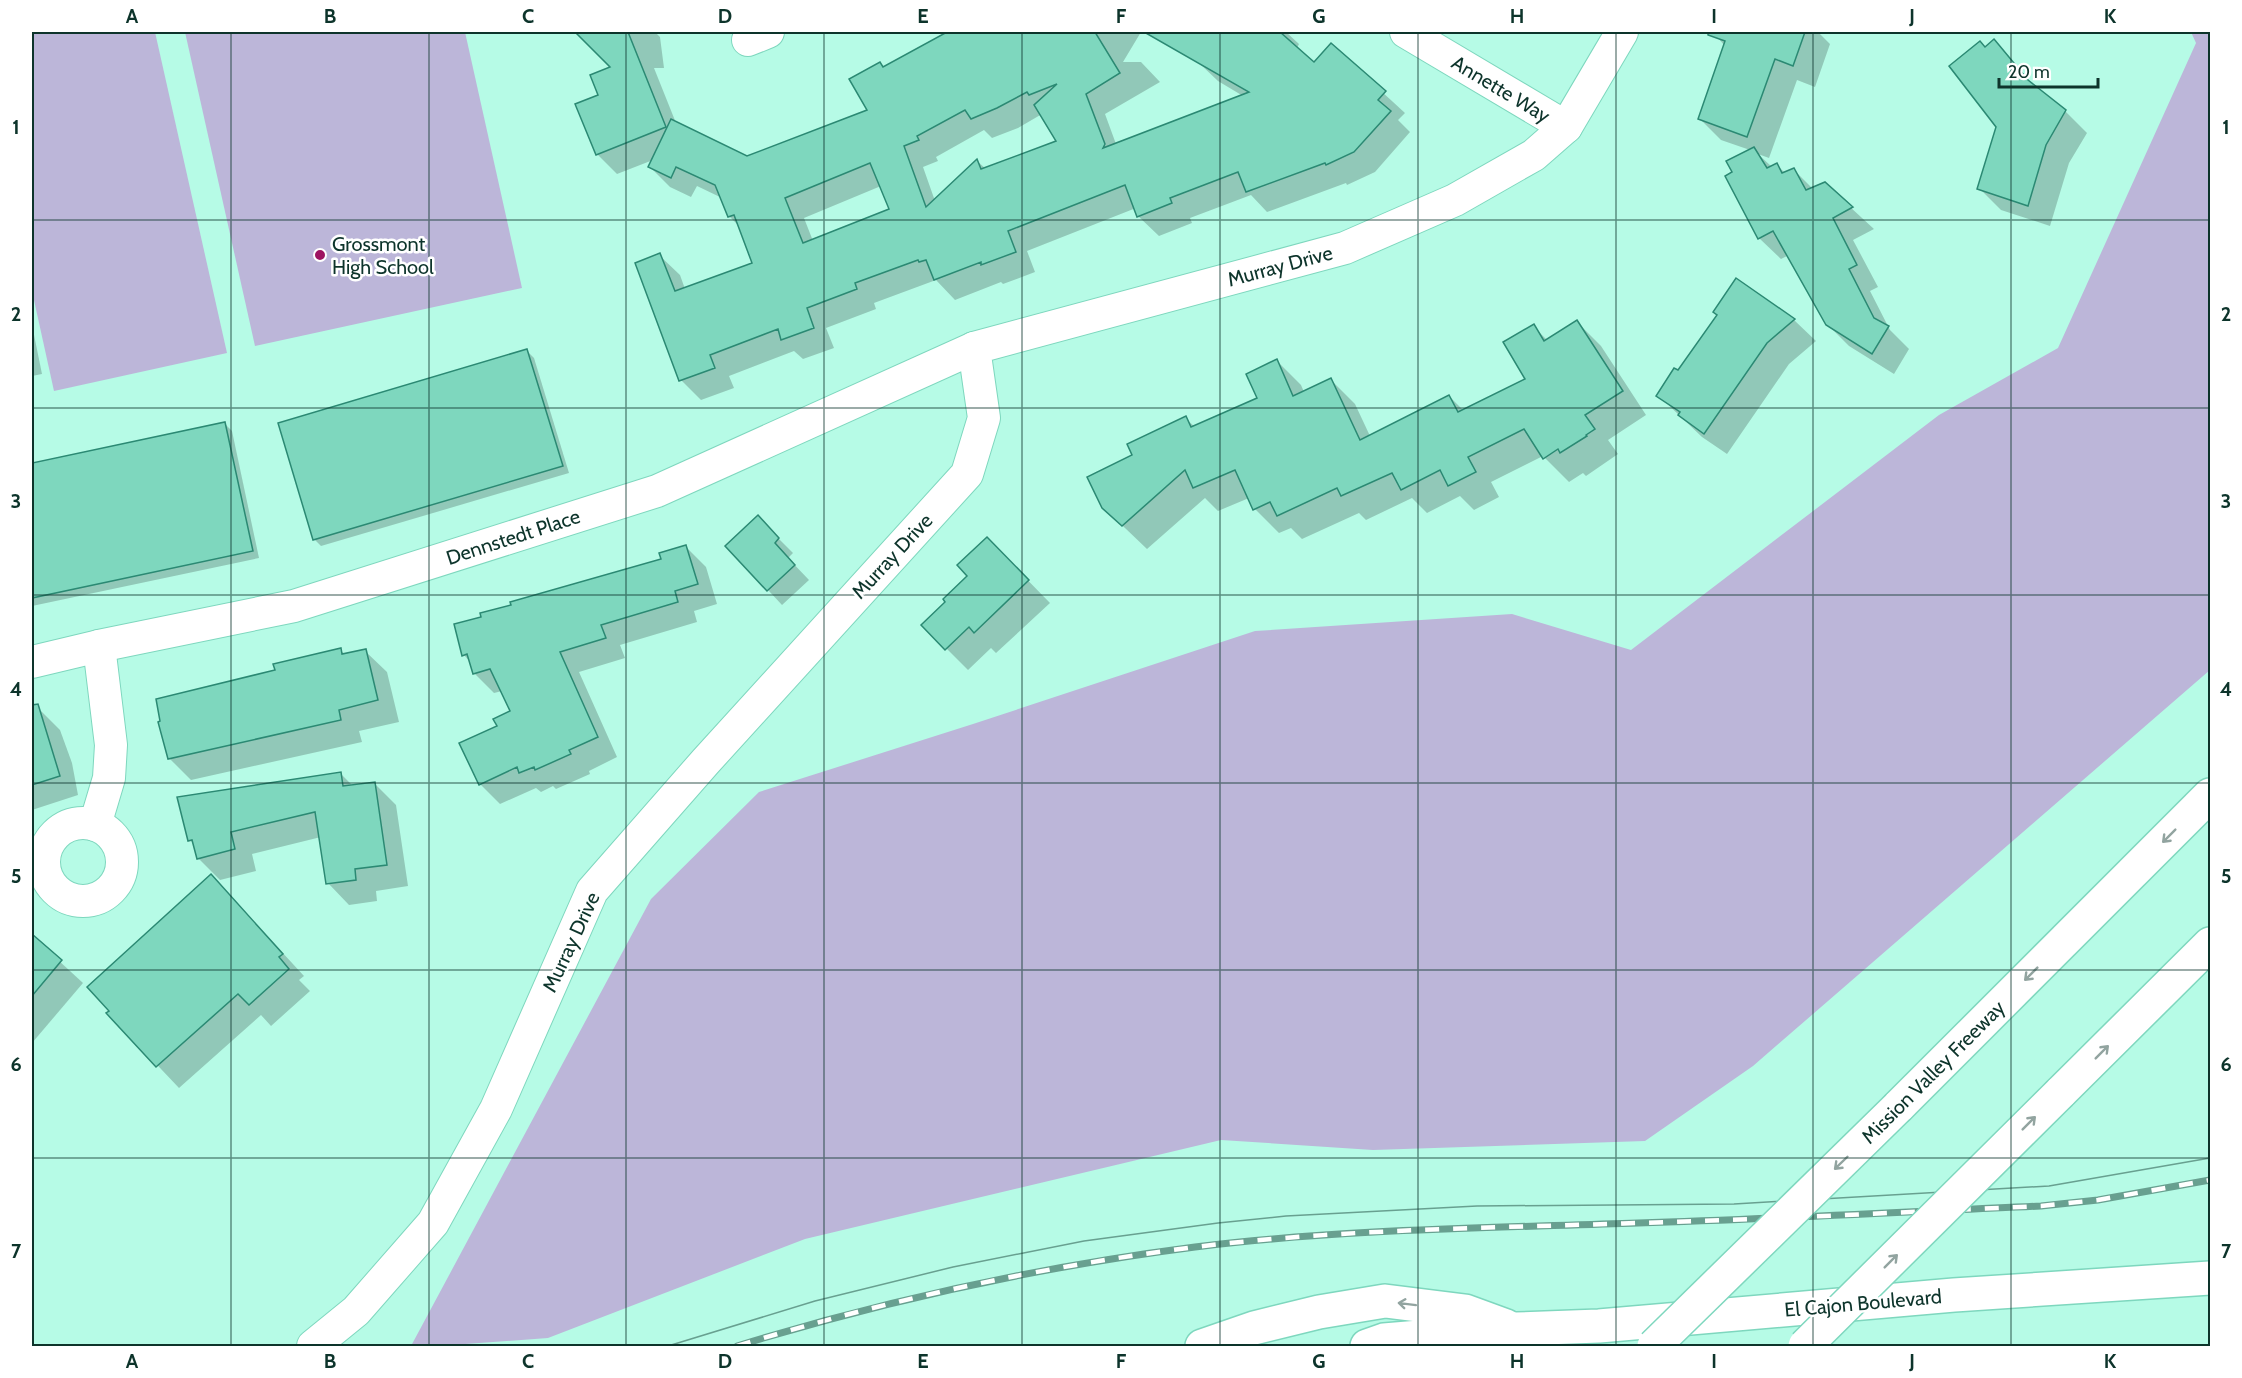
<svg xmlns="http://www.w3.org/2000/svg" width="2242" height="1378" font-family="Cabin,sans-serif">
<rect width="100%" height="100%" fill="#b6fbe6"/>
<g fill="#bcb6d9">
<path d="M32,32h123l72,321 -173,38 -22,-100z"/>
<path d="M185,32h280l57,256 -267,58z"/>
<path d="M2191,32h19v638l-457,396 -108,75 -272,9 -152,-10 -416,99 -257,99 -110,8h-27l240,-447 108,-107 214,-68 282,-93 257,-17 119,36 308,-235 119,-67 138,-305z"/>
</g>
<g fill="#0003" fill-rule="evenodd">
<path d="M577,32h78l5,5 4,31h-10l22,55 70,35 123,-47 11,-48 5,5 73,2 26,-38h60l6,3 6,-3h85l-18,30h18l19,20 -55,32 11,30 127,-48 -25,-15 -19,-18h22l-50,-31h115l13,12 -2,4 17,16 17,-19 74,68 -7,7 12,12 -35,40 -28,13 -1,-2 -79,29 -16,-17 -61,23 2,5 -33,13 -21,-20 -2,-8 -109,43 8,21 -32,12 -2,-2 -46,18 -19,-20 -62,23 2,6 -50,19 8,20 -31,11 -9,-8 -65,25 5,12 -33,12 -20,-20 -22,-125 21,20 5,14 69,-25 -13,-36 -12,-12 -7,-18 -25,-12 -6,11 -21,-10 -20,-20 3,-7 -36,14 -20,-20 3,-58 13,-28zM1042,114l17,28 -73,27 -9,-8 -42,40 -12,-34 15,-6 -2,-4 48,-27 8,8 26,-10zM881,186l10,24 -78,31 -9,-23z"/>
<path d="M1719,32h99l12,12 -15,43 -18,-7 -28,78 -11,-4 14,13 5,-2 8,8 9,-3 19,19 12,-5 49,45 -21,11 25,47 -8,4 20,39 19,19 -15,25 -45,-28 -22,-22 -38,-69 -8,4 -22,-21 -25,-65 16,-23 -29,-10 -22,-22 26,-72 -8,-9z"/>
<path d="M1994,41l44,49 27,21 22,22 -18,30 -19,63 -49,-16 -22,-22 19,-62 -12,-78z"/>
<path d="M1737,280l57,40 22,21 -27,23 -62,90 -25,-17 -44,-42 20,-22 40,-58z"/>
<path d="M1577,322l24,24 45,69 -38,25 10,14 -32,22 -3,-3 -14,9 -26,-26 -52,26 8,15 -25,13 -14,-14 -33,17 -15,-15 -46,22 -7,-7 -57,26 -11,-11 -12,5 -24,-24 -6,-11 -31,13 -13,-13 -58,51 -44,-42 31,-51 51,-38 10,9 64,-29 18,-37 24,24 3,7 27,-12 24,24 15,32 79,-40 15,15 63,-31 6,-54 15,15z"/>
<path d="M32,325l10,49 -10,2z"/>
<path d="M527,351l7,7 35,115 -248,73 -7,-7z"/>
<path d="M225,424l7,7 27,127 -227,48v-142z"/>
<path d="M772,532l21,21 -5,5 21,22 -27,25 -55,-59z"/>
<path d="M686,547l20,20 11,37 -23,7 3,11 -77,23 5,13 -46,14 38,85 -28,14 1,3 -34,15 -3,-3 -12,6 -5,-4 -36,16 -20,-20 18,-57 14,-15 -10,-21 -8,2 -20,-20 -3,-10 -7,-8 199,-95z"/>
<path d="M1009,561l41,42 -54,50 -5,-5 -23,22 -45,-45 24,-23z"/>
<path d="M340,650l6,5 19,-4 22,21 12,50 -40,9 3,11 -171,38 -22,-22 108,-87z"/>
<path d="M41,711l19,19 12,33 6,32 -46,15v-96z"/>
<path d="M340,773l13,13 21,-3 22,22 12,81 -32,5 1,10 -28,4 -21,-22 -7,-46 -69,17 4,17 -36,9 -22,-22 -3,-13 -5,-5z"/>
<path d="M232,898l72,78 -5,4 11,11 -39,35 -10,-11 -82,73 -71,-75z"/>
<path d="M32,936l51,47 -51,60z"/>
</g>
<g fill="#7ed7be" stroke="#2b8973" stroke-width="1.5" fill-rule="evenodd">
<path d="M575,32h53l38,95 -70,28 -21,-51 23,-9 -8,-20 20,-8z"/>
<path d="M947,32h148l25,41 -34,21 19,50 -2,4 146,-56 -105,-60h136l34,30 17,-19 55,48 -8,9 13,11 -37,41 -28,13 -1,-2 -79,29 -8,-20 -68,26 2,5 -35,14 -12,-32 -117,46 8,21 -35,13v-3l-47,18 -8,-20 -7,2 -1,-2 -63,23 2,6 -50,19 7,20 -33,12 -3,-11 -68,26 5,13 -36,13 -44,-118 25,-10 15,38 77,-28 -18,-48 -6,2 -13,-32 -39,-18 -5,11 -23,-11 23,-48 76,37 120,-46 -18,-31 31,-17 3,5zM1057,84l-23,21 22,36 -75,28 -4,-10 -51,48 -22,-61 15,-6 -2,-4 48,-26 6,9 26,-11 30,-16 2,3zM870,163l19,46 -86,34 -18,-45z"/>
<path d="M1708,32h97l-12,34 -18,-7 -28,78 -49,-18 27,-78 -17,-6z"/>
<path d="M1994,39l34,41 38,30 -20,35 -18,61 -51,-17 19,-62 -47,-61 31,-25 5,6z"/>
<path d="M1754,147l13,21 10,-5 5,10 12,-5 12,22 19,-8 28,25 -20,11 24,47 -8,4 25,49 15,8 -17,28 -46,-29 -53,-94 -15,8 -33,-63 7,-4 -6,-11z"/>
<path d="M1736,278l59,41 -28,24 -63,91 -26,-19 2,-3 -24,-16 18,-28 4,2 39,-55 -4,-3z"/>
<path d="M1577,320l46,71 -38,24 10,14 -9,6 1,1 -27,17 -2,-4 -15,10 -19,-30 -56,28 8,15 -28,14 -8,-16 -39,20 -9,-17 -51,23 -4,-8 -60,28 -7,-14 -17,8 -18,-40 -42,18 -8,-18 -63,56 -20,-18 -15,-31 45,-22 -5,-11 59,-28 5,11 66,-29 -11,-24 31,-15 16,37 38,-18 29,62 89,-45 9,17 67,-33 -22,-37 31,-18 10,17z"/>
<path d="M527,349l36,117 -250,74 -35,-117z"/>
<path d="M225,422l28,129 -221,47v-135z"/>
<path d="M758,515l21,23 -4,5 20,22 -28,26 -42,-45z"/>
<path d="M987,537l42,43 -55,53 -5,-6 -24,23 -24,-25 24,-23 -2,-3 24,-23 -10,-11z"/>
<path d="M686,545l12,39 -23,7 3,11 -77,23 5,13 -46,14 38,85 -29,13 2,4 -36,16 -1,-3 -15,6 -2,-6 -38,18 -20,-42 38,-17 -4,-7 17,-8 -20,-42 -17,5 -6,-20 -5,2 -8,-32 27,-7 -1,-4 31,-8 -1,-3 151,-43 -2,-6z"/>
<path d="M341,648l1,6 24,-5 12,51 -39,10 2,10 -173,39 -10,-37 2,-1 -4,-22 119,-29 -2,-6z"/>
<path d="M38,704l22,72 -28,9v-80z"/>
<path d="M341,772l2,14 32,-4 12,83 -32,4 1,11 -30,4 -11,-72 -84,20 4,17 -38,10 -5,-19 -4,1 -11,-44z"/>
<path d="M211,874l72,80 -4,3 10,12 -40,36 -11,-11 -82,73 -50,-54 3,-2 -22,-24z"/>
<path d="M32,934l30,26 -30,36z"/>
</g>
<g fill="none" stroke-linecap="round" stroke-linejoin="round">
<defs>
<g id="minor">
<path d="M1406,32l160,95"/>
<path d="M748,40l20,-8"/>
<path d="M32,662l67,-16 195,-40 363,-115 317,-143"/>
<circle cx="83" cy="862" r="39"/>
<path d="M95,825l14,-47 2,-33 -12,-99"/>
<path d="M313,1346l43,-35 77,-88 63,-114 96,-218 114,-130 261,-287 17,-56 -10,-70 371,-100 110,-48 79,-45 32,-28 56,-95"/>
</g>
<g id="major">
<path d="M1202,1346l52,-18 65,-16 66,-11 80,10 41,15"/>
<path d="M1367,1346l17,-6 132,-11 83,-3 355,-31 256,-17"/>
</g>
<g id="highway">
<path d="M2060,1093l150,-149"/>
<path d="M1898,1107l312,-312"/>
</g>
</defs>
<use href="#minor" stroke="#7ed7be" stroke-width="34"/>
<use href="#major" stroke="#7ed7be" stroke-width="36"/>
<use href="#highway" stroke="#7ed7be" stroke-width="36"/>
<use href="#minor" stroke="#fff" stroke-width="32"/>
<use href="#major" stroke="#fff" stroke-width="33"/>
<use href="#highway" stroke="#fff" stroke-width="33"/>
<path stroke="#68a090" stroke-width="1.5" d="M668,1346l147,-45 138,-34 131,-26 134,-18 68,-7 191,-10 257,-2 315,-18 161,-28"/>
<defs>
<path id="rail" d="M737,1346c150,-46 302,-79 458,-99 147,-18 295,-19 443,-24 135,-4 269,-11 403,-17l57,-6 112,-20"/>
</defs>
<use href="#rail" stroke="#68a090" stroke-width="7"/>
<use href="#rail" stroke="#fff" stroke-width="4.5" stroke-dasharray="14" stroke-linecap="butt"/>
<defs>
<g id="highway-bridge">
<path d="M1654,1346l244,-239"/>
<path d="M1805,1346l255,-253"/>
</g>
</defs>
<use href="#highway-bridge" stroke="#7ed7be" stroke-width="36" stroke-linecap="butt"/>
<use href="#highway-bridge" stroke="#fff" stroke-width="33"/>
</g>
<defs><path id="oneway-shaft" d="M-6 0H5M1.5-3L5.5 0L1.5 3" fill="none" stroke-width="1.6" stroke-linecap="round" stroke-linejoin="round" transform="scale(1.5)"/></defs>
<g stroke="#92a4a0">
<use href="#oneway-shaft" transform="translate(2169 836) rotate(135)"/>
<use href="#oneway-shaft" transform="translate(2031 974) rotate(135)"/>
<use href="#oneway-shaft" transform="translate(2102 1052) rotate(-45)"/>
<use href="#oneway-shaft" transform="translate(2029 1123) rotate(-45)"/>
<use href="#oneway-shaft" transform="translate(1841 1163) rotate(136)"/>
<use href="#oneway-shaft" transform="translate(1891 1261) rotate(-45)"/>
<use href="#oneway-shaft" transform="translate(1407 1304) rotate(-173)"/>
</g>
<path fill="none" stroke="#0d342b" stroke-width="1.5" stroke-opacity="0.55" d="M231,32v1314M429,32v1314M626,32v1314M824,32v1314M1022,32v1314M1220,32v1314M1418,32v1314M1616,32v1314M1813,32v1314M2011,32v1314M32,220h2178M32,408h2178M32,595h2178M32,783h2178M32,970h2178M32,1158h2178"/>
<circle fill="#9e1361" stroke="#fff" stroke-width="2" cx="320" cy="255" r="6"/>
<g text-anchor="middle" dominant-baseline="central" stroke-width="5" stroke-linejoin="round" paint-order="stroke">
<g font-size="20" fill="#0d342b" stroke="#fff">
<text transform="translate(1501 89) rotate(31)">Annette Way</text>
<text transform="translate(1280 266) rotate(-15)">Murray Drive</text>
<text transform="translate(513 537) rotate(-18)">Dennstedt Place</text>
<text transform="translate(892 556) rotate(-47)">Murray Drive</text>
<text transform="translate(571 942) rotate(-65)">Murray Drive</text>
<text transform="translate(1933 1072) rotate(-45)">Mission Valley Freeway</text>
<text transform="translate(1863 1303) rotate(-5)">El Cajon Boulevard</text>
</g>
<g font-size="20" fill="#0d342b" stroke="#fff" text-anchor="start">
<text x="332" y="244">Grossmont<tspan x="332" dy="23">High School</tspan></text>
</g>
</g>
<rect width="2242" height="1378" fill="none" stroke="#ffffff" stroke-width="66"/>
<path d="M1999 78v9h99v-9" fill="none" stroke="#0d342b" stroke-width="3"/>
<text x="2008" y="78" font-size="18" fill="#0d342b" stroke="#ffffff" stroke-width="4.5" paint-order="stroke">20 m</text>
<rect x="33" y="33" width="2176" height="1312" fill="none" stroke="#0d342b" stroke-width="2"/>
<g font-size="20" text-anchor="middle" font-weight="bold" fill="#0d342b">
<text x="132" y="23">A</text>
<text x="330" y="23">B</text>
<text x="528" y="23">C</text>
<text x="725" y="23">D</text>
<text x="923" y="23">E</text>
<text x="1121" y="23">F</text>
<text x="1319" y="23">G</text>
<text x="1517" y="23">H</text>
<text x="1714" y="23">I</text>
<text x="1912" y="23">J</text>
<text x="2110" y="23">K</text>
<text x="16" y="134">1</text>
<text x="2226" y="134">1</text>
<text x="16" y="321">2</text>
<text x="2226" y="321">2</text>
<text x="16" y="508">3</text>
<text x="2226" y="508">3</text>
<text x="16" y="696">4</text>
<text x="2226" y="696">4</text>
<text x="16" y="883">5</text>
<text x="2226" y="883">5</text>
<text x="16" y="1071">6</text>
<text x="2226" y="1071">6</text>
<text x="16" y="1258">7</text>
<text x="2226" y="1258">7</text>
<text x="132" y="1368">A</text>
<text x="330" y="1368">B</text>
<text x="528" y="1368">C</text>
<text x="725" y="1368">D</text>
<text x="923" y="1368">E</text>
<text x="1121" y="1368">F</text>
<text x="1319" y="1368">G</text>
<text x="1517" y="1368">H</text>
<text x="1714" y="1368">I</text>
<text x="1912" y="1368">J</text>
<text x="2110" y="1368">K</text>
</g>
</svg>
